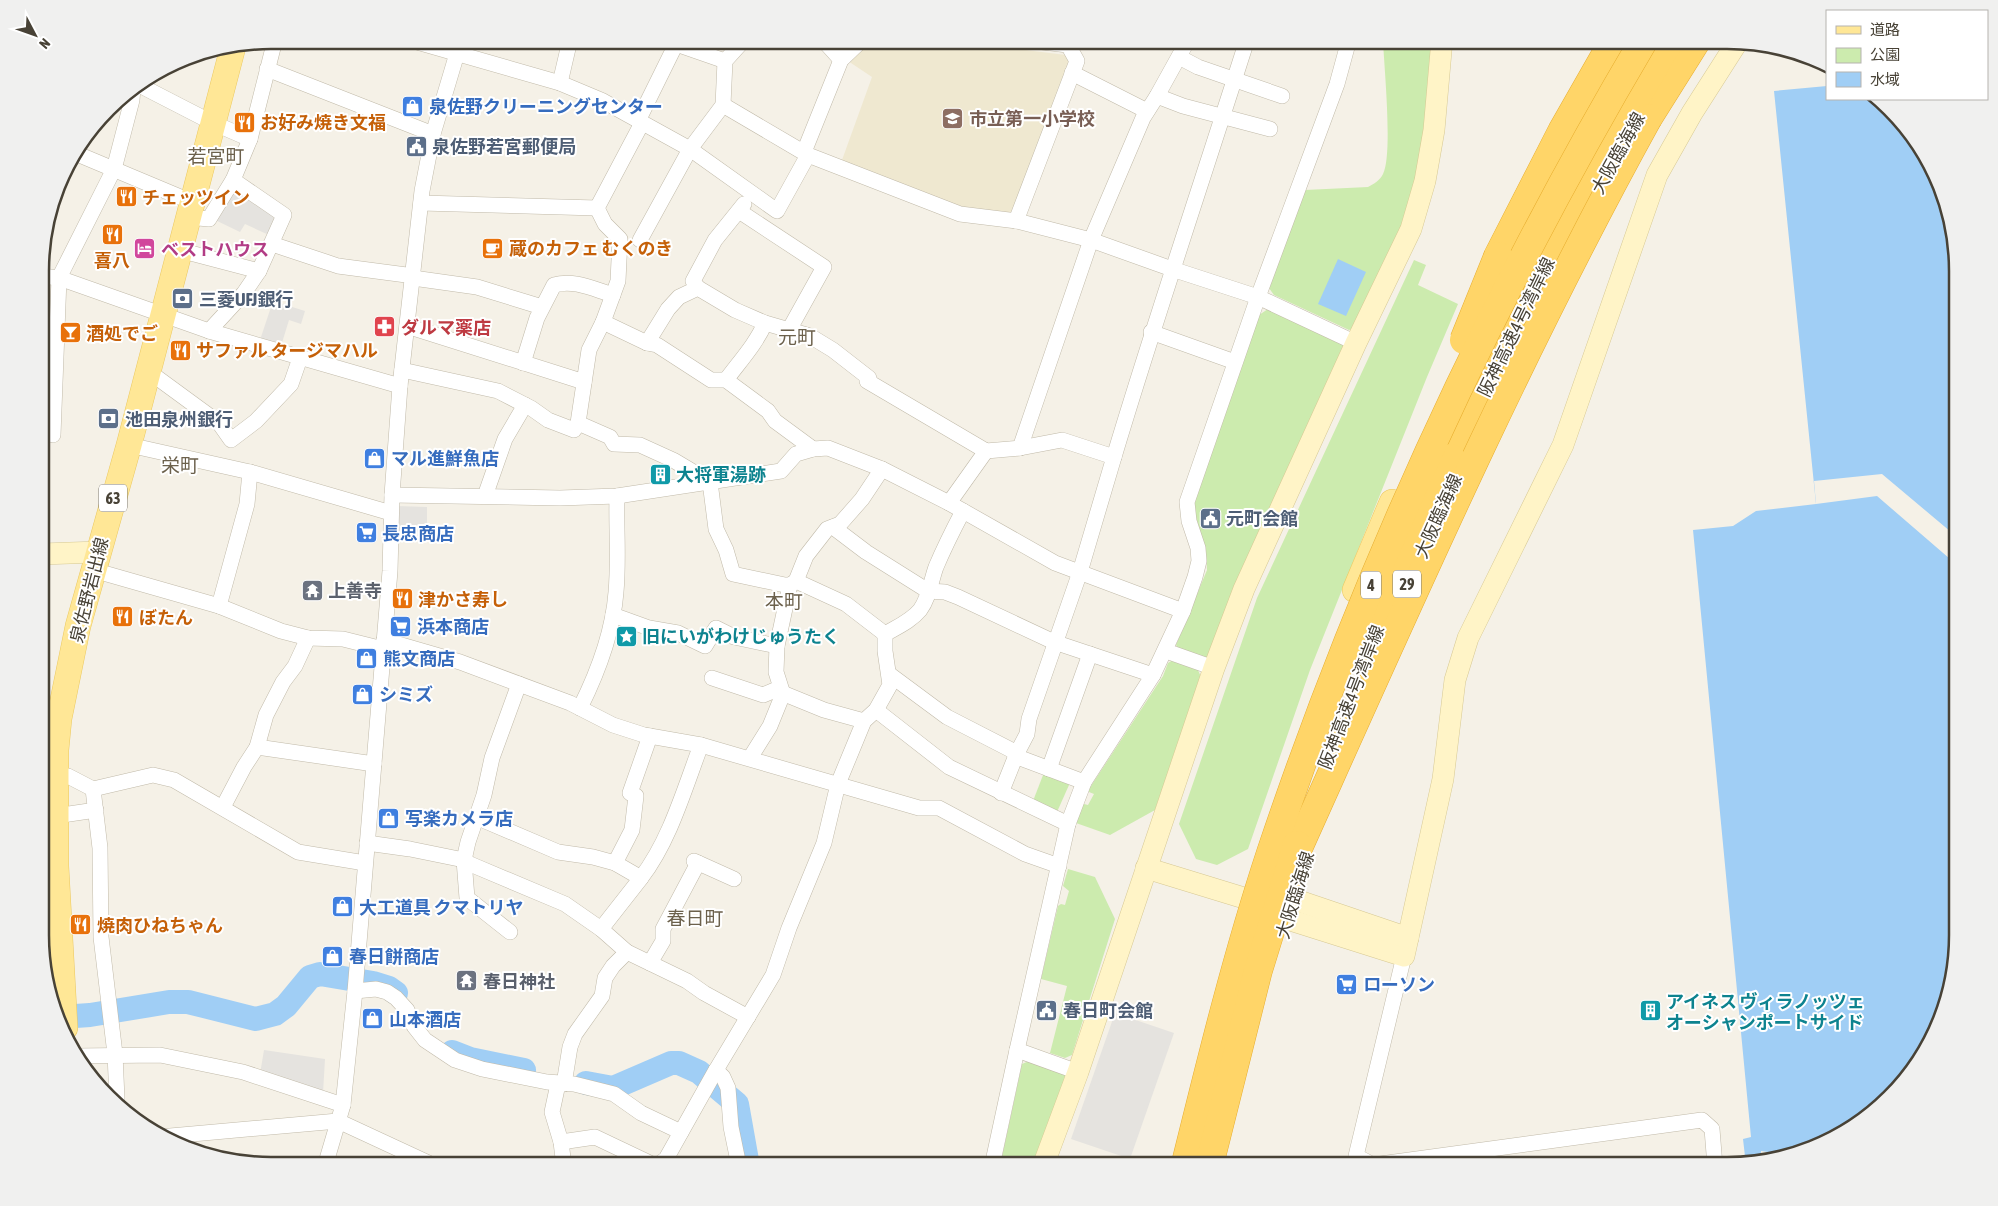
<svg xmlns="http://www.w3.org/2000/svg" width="1998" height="1206" font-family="'Asap Condensed','Noto Sans JP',sans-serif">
<rect width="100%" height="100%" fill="#f5f1e7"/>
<path fill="#efe8d0" d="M870,40h141l15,10 40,5 4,4 -59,155 -47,-4 -117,-44 -5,-6 30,-83 -24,-16z"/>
<g fill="#ccebae">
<path d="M1383,40h53l-8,94 -20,78 -53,116 -6,2 -75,-35 -5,-7 36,-98 63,-3c6,-3 12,-7 15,-13 10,-20 1,-107 0,-134z"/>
<path d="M1414,260l12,5 -8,20 40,19 -31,73 -117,293 -62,179 -31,16 -21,-6 -17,-35 78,-226z"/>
<path d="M1268,309l75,34 3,4 -137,309 -4,2 -27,-10 -2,-3 31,-75 -1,-19 -12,-40v-10l65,-186z"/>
<path d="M1173,660l25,10 3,7 -46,133 -45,25 -34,-12 5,-17 3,-2 4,1 6,-11 -5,-2v-3l74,-113 5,-13z"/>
<path d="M1045,770l23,10 1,5 -12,27 -24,-11z"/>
<path d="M1068,869l27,8 20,42 -43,136 -7,3 -15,-5 17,-67 -26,-7 17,-73 3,-2 4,1 4,-14 -6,-5z"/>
<path d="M1029,1061l36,14 1,3 -32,88h-34l22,-102z"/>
</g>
<g fill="#e5e3df">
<path d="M231,188l49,27 -9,21 -26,-12 -5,8 -27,-13z"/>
<path d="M273,301l32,10 -4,13 -12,-4 -8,26 -21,-6z"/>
<path d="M397,506l30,1v25l-31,-1z"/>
<path d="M1115,1013l59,20 -44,126 -59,-20z"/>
<path d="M264,1050l61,9 -2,34 -63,-19z"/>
</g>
<g fill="#a0cef5">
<path d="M1827,86v13h46l46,44 27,54 11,58 1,695 -31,101 -37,48 -47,36 -97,30 -3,-26 8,-2 -58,-607 40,-4 23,-15 60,-7 -42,-413z"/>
<path d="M1338,259l28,13 -20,44 -28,-12z"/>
</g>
<g fill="#f5f1e7">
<path d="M1882,474l75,63v28l-80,-69 -61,8 -2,-23z"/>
<path d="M1761,1151l20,3 -35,11 -1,-9 16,2z"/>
</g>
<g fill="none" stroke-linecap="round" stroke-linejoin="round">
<g stroke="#a0cef5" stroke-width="24">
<path d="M61,1017l29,-2 79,-13h19l68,17 19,-5 11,-8 24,-29 10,-3 53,9 16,5 7,5"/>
<path d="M452,1052l18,7 54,11"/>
<path d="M586,1083l27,5 58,-25h8l20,9 38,32 11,62"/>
</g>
<defs>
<g id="street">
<path d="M410,40l150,43 43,18 87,48 87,62 31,-56"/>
<path d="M823,40l18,20"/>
<path d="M1179,57l19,10 84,29"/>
<path d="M267,69l166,65"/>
<path d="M1072,73l75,38"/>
<path d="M560,83l10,-43"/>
<path d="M136,86l7,1 70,36 37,16"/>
<path d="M1157,96l26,10 87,23"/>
<path d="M723,105l85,50 152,59 57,7 74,19 81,29 86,28 98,46"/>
<path d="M638,121l38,-77 49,17"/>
<path d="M804,152l37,-92 21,-20"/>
<path d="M75,153l117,49"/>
<path d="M421,203l176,5 45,-85"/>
<path d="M597,208l8,16 15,15 -2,42 -15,41 -14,28 -11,73 32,14 4,7 26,1 33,15 37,22 6,47 10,21 7,24 52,11h5l6,-4 10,-25 21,-27 13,-5 22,-25 20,-30"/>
<path d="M739,211l85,56 -35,63"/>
<path d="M188,217l21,2 24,-39 17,-41 25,-99"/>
<path d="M1016,221l61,-160 -9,-16 -43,-5"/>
<path d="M640,240l50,-91 33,-44 2,-44 19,-21"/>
<path d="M272,244l66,22 76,10"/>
<path d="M179,250l80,21"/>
<path d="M42,276l17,2 150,53 191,55"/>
<path d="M413,278l64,9 65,20"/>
<path d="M698,288l-5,-7 22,-41 29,-36"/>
<path d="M603,322l44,21 21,-34 11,-12 19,-9 37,22 30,13 45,13 23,14 36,28"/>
<path d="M407,326l177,56"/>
<path d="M209,331l35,-38 15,-22 25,-56 -51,-35"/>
<path d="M1151,332l84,30"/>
<path d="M647,343l10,2 54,35h15l42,31 7,10 38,28"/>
<path d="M523,363l14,-45 17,-33c20,-6 39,4 59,10"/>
<path d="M402,370l96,21 33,17 17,12 26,10 4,-7"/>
<path d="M148,371l71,52 12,17 25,-19 35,-37 9,-26"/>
<path d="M726,380c14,-19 30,-36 39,-57"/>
<path d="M867,381l119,70 34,-3 42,-8 52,17c42,-140 89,-278 133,-417"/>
<path d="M53,435l6,-157 55,-109 18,-69 1,-12"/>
<path d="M129,445l121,27 141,41"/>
<path d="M1020,448l71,-208 52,-122 14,-22 31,-56"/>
<path d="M392,495l168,3 57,-2 164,-25 15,-17 17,-5 15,-1 54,21 67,34 106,60 128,48"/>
<path d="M485,496l20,-57 20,-34"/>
<path d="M949,503l37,-52"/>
<path d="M833,527l33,25 62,39 17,1 13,5 96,45 99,33"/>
<path d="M93,570l126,36 62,25 27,7 35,1 40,10"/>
<path d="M796,581l50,23 39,30"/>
<path d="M219,606l28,-102 3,-32"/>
<path d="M613,615l36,13 29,5 27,13 11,-18 18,9 43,9"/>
<path d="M384,640l76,22 110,41 43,22 31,10 57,10 218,63h20l86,46 34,12"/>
<path d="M1166,651l48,17"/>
<path d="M889,674l58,43 70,36"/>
<path d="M712,678l51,17 12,-5 49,20 40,11"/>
<path d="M580,708c18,-36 33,-76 36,-116 3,-32 0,-65 1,-96"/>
<path d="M876,710l73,57 119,57"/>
<path d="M257,747l117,17"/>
<path d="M1015,756l69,26"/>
<path d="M750,758l20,-32 13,-32 -7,-22 1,-26 13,-61"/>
<path d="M1049,769l41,-115"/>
<path d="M56,778l12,-2 25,13 60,-14 21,5 124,72 67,11"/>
<path d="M93,789l7,59 1,89 14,117 2,45"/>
<path d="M1001,793l16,-40 10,-19 2,-15 51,-147 34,-115"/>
<path d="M223,807l21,-40 13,-20 9,-32 17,-33 12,-16 13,-28"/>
<path d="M476,817l82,35 35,5 22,6 26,15 -40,51"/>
<path d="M42,818l54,-8"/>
<path d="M367,843l43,6 54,11 6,4 95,40 36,25 26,23 60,29 17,12 44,24"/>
<path d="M694,861l40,18"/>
<path d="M615,863l17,-33 4,-34 -6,-3 20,-57"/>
<path d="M641,878c29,-38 43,-88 60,-133"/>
<path d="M510,932l-43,-34 -3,-38 4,-18 16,-47 8,-37 27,-74"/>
<path d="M42,947h7l12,-4"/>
<path d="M1404,956l-48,200 17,9 329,-45 10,9 3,37"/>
<path d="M650,963l13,-22v-12l35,-66"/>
<path d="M355,991l21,-2 11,3 9,6 11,12 7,16 11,14 30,20 27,9 65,13 27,2 40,10 27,19 40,19"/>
<path d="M1017,1050l61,22"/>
<path d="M76,1056l84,-1 83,17 100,33"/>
<path d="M716,1070l7,7 5,11 3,39 8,39"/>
<path d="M558,1084l-6,28 9,30 3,24"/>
<path d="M564,1084l6,-37 5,-13 27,-38 3,-18 8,-12 14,-14"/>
<path d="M159,1137l179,-16 97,45"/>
<path d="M561,1142l34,-5 61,29"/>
<path d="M325,1166l18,-61 12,-114 35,-420 2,-76 8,-109 22,-195 11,-57 28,-94"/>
<path d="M656,1166l10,-7 50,-89 57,-95 16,-47 35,-85 14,-59 26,-63 12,-11 14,-25 -5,-34v-17c12,-7 26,-13 35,-24 9,-12 11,-29 16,-43 8,-19 17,-37 27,-56"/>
<path d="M992,1166l25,-116 51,-226 16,-42 69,-107 30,-64 12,-34 4,-16 -1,-13 -9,-27 -2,-19 71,-205 79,-213 12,-44"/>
</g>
<g id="secondary">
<path d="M42,554l56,-2"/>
<path d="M1146,868l98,30 43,21 117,37 39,-177 12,-99 13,-42 95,-193 94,-270 35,-62 46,-72"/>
<path d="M1267,898l26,1 115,39"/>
<path d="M1043,1166l35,-94 136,-404 30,-79 112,-246 55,-114 14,-48 9,-51 8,-90"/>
</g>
<g id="primary">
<path d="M1355,590l37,-88"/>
<path d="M65,1028l-9,-162v-116l3,-31 19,-93 51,-181 104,-398"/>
</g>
<g id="highway">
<path d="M1648,118l49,-78"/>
<path d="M1498,256l64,-125 52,-91"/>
<path d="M1451,458c69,-142 138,-283 219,-418"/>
</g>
</defs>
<use href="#street" stroke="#c1baa9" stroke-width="16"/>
<use href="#secondary" stroke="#d7c994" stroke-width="22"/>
<use href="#primary" stroke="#ebc85f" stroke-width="26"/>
<use href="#highway" stroke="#e7ad2f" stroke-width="29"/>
<use href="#street" stroke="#fff" stroke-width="15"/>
<use href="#secondary" stroke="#fff4c7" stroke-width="21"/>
<use href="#primary" stroke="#ffe796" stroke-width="25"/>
<use href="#highway" stroke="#ffd568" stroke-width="28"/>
<defs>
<g id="highway-bridge">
<path d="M1464,340l34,-84"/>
<path d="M1367,652l39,-95 45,-99"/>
<path d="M1292,862c113,-251 223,-503 356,-744"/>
<path d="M1185,1166c26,-105 52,-211 86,-314 95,-283 221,-555 373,-812"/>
<path d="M1209,1166l49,-195 39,-126"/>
</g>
</defs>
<use href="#highway-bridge" stroke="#e7ad2f" stroke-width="29" stroke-linecap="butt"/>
<use href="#highway-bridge" stroke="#ffd568" stroke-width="28"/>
</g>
<defs>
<symbol id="shop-square" viewBox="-11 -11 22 22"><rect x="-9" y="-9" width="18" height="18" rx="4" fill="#3f7fe0" stroke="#fff"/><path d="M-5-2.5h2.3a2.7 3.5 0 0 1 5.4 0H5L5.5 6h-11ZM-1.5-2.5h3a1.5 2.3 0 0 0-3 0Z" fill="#fff"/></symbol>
<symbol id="school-square" viewBox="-11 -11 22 22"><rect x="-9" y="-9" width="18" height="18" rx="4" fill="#8d6e63" stroke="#fff"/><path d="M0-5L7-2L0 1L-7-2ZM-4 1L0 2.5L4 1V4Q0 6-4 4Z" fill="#fff"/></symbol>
<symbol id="restaurant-square" viewBox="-11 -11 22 22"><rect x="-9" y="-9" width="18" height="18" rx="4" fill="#e8710a" stroke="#fff"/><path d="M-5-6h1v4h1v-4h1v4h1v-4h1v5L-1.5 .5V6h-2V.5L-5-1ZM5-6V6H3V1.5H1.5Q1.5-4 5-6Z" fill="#fff"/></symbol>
<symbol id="civic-square" viewBox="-11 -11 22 22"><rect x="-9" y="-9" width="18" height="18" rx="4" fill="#5c6f8a" stroke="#fff"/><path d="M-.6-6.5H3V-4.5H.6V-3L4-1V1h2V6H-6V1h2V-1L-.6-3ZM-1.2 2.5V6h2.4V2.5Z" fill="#fff"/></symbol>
<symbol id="cafe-square" viewBox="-11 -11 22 22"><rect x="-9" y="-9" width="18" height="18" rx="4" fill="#e8710a" stroke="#fff"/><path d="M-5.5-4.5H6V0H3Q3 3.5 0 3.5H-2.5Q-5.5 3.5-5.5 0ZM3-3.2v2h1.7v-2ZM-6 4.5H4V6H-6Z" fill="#fff"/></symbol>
<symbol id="hotel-square" viewBox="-11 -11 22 22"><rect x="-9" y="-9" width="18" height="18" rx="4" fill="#d1479c" stroke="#fff"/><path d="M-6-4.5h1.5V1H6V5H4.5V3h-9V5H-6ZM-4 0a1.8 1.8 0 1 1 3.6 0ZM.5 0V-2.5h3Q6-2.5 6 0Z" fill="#fff"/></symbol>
<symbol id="bank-square" viewBox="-11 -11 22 22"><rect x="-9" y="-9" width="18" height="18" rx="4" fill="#5c6f8a" stroke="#fff"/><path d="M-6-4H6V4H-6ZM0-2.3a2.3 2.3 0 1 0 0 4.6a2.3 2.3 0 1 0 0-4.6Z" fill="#fff"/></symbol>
<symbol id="pharmacy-square" viewBox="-11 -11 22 22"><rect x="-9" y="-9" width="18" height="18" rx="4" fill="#e0444e" stroke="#fff"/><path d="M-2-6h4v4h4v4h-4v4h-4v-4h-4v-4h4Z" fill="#fff"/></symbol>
<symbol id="bar-square" viewBox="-11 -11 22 22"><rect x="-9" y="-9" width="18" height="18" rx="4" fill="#e8710a" stroke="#fff"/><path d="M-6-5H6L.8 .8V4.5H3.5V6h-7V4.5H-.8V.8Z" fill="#fff"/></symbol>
<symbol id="building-square" viewBox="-11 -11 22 22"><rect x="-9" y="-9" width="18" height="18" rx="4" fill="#0f9aa8" stroke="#fff"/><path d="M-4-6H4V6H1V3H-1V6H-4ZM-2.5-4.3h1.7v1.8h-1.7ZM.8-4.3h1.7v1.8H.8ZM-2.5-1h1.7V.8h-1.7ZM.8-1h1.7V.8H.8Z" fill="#fff"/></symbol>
<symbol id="supermarket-square" viewBox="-11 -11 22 22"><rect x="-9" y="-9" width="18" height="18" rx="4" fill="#3f7fe0" stroke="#fff"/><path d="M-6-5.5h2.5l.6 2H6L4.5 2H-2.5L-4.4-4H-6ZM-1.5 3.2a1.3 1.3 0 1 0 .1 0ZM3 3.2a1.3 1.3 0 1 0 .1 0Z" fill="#fff"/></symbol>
<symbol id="temple-square" viewBox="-11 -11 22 22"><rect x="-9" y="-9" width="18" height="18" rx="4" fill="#6b7280" stroke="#fff"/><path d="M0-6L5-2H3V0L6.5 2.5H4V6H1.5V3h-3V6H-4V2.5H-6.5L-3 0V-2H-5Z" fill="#fff"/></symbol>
<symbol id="sight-square" viewBox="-11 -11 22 22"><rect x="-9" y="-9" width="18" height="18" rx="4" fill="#0f9aa8" stroke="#fff"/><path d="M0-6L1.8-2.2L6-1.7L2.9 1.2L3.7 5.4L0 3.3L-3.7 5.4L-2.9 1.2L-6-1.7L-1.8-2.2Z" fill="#fff"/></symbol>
</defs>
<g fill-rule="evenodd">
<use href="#shop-square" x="400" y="94" width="25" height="25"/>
<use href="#school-square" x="940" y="106" width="25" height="25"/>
<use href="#restaurant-square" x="232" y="110" width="25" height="25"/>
<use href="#civic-square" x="404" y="134" width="25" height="25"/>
<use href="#restaurant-square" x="114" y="184" width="25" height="25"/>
<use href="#restaurant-square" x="100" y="222" width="25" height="25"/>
<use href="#cafe-square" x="480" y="236" width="25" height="25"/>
<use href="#hotel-square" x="132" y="236" width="25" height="25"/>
<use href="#bank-square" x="170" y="286" width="25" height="25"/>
<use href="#pharmacy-square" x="372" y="314" width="25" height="25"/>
<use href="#bar-square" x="58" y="320" width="25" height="25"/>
<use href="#restaurant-square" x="168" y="338" width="25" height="25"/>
<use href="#bank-square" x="96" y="406" width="25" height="25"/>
<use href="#shop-square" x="362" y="446" width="25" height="25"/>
<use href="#building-square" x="648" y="462" width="25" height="25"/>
<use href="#civic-square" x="1198" y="506" width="25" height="25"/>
<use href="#supermarket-square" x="354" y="520" width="25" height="25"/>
<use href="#temple-square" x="300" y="578" width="25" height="25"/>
<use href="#restaurant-square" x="390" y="586" width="25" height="25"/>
<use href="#restaurant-square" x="110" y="604" width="25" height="25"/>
<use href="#supermarket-square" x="388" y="614" width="25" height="25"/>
<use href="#sight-square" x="614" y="624" width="25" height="25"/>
<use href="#shop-square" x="354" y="646" width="25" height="25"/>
<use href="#shop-square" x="350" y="682" width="25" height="25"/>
<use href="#shop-square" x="376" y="806" width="25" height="25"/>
<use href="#shop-square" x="330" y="894" width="25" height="25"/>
<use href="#restaurant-square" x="68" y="912" width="25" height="25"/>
<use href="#shop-square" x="320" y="944" width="25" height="25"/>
<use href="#temple-square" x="454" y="968" width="25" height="25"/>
<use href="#supermarket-square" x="1334" y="972" width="25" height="25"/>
<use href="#civic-square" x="1034" y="998" width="25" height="25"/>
<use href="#building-square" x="1638" y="998" width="25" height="25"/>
<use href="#shop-square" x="360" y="1006" width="25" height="25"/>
</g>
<g text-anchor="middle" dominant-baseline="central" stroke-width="4" stroke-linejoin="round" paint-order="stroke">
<g fill="#fff" stroke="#7f7b72" stroke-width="1">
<rect x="99" y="484.5" width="28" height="27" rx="4"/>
<rect x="1393" y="570.5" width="28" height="27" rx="4"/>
<rect x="1361" y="571.5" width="20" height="27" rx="4"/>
</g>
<g font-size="16" font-weight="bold" fill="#484236">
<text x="113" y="498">63</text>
<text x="1407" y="584">29</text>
<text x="1371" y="585">4</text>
</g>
<g font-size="18" font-weight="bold" fill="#366cbe" stroke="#fff" text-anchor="start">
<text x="429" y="106">泉佐野クリーニングセンター</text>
<text x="391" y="458">マル進鮮魚店</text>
<text x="382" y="533">長忠商店</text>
<text x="417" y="626">浜本商店</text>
<text x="383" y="658">熊文商店</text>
<text x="379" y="694">シミズ</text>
<text x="405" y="818">写楽カメラ店</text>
<text x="359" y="907">大工道具 クマトリヤ</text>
<text x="349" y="956">春日餅商店</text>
<text x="1363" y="984">ローソン</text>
<text x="389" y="1019">山本酒店</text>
</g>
<g font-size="18" font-weight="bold" fill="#785e54" stroke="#fff" text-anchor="start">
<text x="969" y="118">市立第一小学校</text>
</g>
<g font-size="18" font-weight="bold" fill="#c56008" stroke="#fff" text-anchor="start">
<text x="260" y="122">お好み焼き文福</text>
<text x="142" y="197">チェッツイン</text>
<text x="509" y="248">蔵のカフェ むくのき</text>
<text x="112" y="260" text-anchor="middle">喜八</text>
<text x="86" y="333">酒処でご</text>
<text x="196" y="350">サファル タージマハル</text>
<text x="418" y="599">津かさ寿し</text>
<text x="139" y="617">ぼたん</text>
<text x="97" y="925">焼肉ひねちゃん</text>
</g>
<g font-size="18" font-weight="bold" fill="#4e5e75" stroke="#fff" text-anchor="start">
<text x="432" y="146">泉佐野若宮郵便局</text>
<text x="199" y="299">三菱UFJ銀行</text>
<text x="125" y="419">池田泉州銀行</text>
<text x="1226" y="518">元町会館</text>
<text x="1063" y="1010">春日町会館</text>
</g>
<g font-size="18" fill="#484236" stroke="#fff">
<text transform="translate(1618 153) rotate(-61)">大阪臨海線</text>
<text transform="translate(1516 327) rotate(-64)">阪神高速4号湾岸線</text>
<text transform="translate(1438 516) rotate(-66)">大阪臨海線</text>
<text transform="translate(89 590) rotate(-76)">泉佐野岩出線</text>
<text transform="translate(1351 697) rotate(-69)">阪神高速4号湾岸線</text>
<text transform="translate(1295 895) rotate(-73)">大阪臨海線</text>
</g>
<g font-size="18" font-weight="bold" fill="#b23c85" stroke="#fff" text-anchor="start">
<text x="161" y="249">ベストハウス</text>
</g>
<g font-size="18" font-weight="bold" fill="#be3a42" stroke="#fff" text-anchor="start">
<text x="401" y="327">ダルマ薬店</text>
</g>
<g font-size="18" font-weight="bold" fill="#0d838f" stroke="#fff" text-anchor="start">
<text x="676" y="474">大将軍湯跡</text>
<text x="642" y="636">旧にいがわけじゅうたく</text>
<text x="1666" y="1001">アイネス ヴィラノッツェ<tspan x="1666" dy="21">オーシャンポートサイド</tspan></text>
</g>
<g font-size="18" font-weight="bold" fill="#5b616d" stroke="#fff" text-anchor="start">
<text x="328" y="590">上善寺</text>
<text x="483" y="981">春日神社</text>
</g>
<g font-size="19" fill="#6c614c" stroke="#fff">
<text x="216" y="156">若宮町</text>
<text x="797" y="337">元町</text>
<text x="180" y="465">栄町</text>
<text x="784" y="601">本町</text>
<text x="695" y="918">春日町</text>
</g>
</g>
<path d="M0 0H1998V1206H0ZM271 49H1727A222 222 0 0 1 1949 271V935A222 222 0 0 1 1727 1157H271A222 222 0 0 1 49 935V271A222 222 0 0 1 271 49Z" fill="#f0f0ef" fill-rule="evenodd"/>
<path fill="none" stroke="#484236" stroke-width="2.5" d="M271 49H1727A222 222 0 0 1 1949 271V935A222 222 0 0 1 1727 1157H271A222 222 0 0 1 49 935V271A222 222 0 0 1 271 49Z"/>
<rect x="1826" y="10" width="162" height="90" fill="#ffffff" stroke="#b6b3af"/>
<rect x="1836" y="26" width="25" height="8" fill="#ffe796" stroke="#b6b3af"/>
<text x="1870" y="35" font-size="15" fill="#484236">道路</text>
<rect x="1836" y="48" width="25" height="15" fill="#ccebae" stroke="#b6b3af"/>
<text x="1870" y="60" font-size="15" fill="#484236">公園</text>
<rect x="1836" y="72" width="25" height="15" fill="#a0cef5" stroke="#b6b3af"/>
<text x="1870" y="85" font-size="15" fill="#484236">水域</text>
<g transform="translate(35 35) rotate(131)" stroke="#ffffff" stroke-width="4" paint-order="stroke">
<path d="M0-4L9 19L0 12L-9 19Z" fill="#484236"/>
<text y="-8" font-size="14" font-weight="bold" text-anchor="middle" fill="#484236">N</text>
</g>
</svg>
